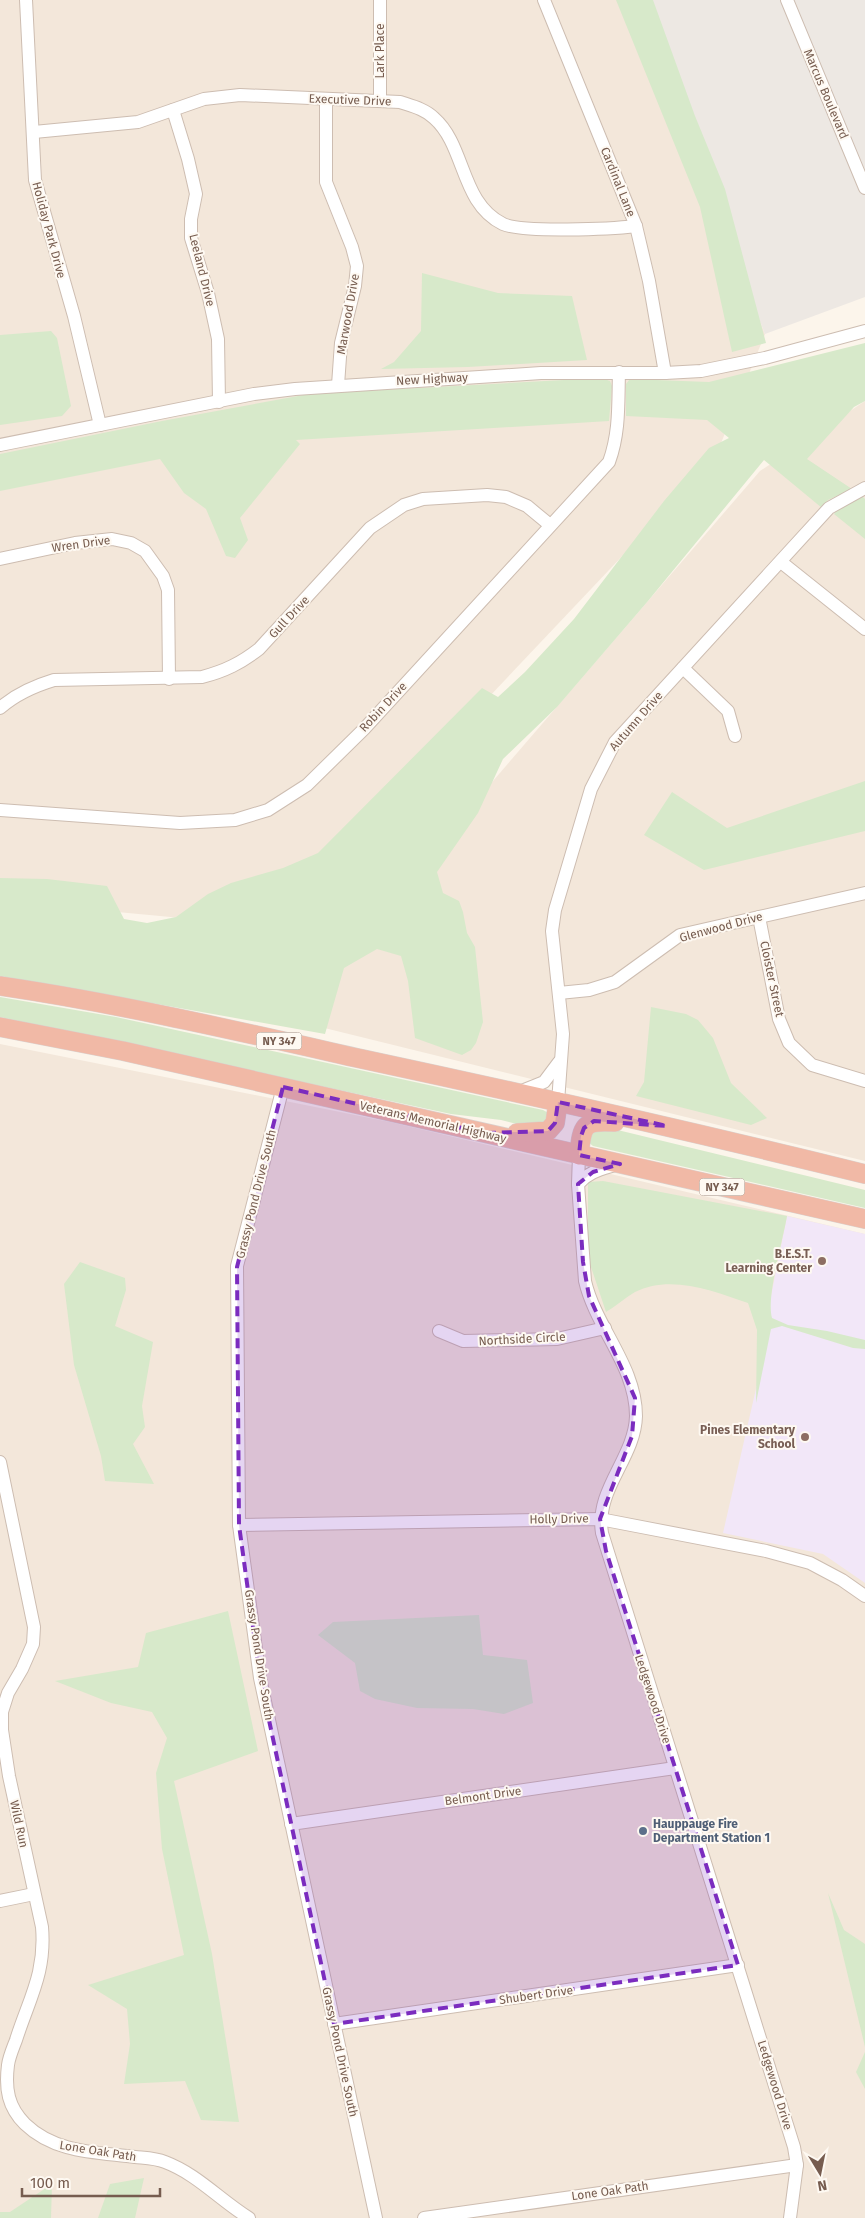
<svg xmlns="http://www.w3.org/2000/svg" width="865" height="2218" font-family="'Fira Sans',sans-serif">
<rect width="100%" height="100%" fill="#fcf5eb"/>
<g fill="#f3e7da">
<path d="M0,0h633l132,334 -50,124 -419,443 -104,18 -192,-18z"/>
<path d="M865,401v760l-577,-142 472,-548z"/>
<path d="M0,1044l390,78 475,112v984h-865z"/>
</g>
<path fill="#ede8e3" d="M633,0h232v297l-100,37z"/>
<path fill="#f2e7f8" d="M787,1216l78,18v349l-42,-29 -100,-21 48,-210 -5,-2z"/>
<g fill="#d7e9ca">
<path d="M616,0h37l42,116 30,73 41,154 -34,9 -32,-145z"/>
<path d="M422,273l76,20 74,3 15,64 -119,7 -87,2 13,-7 27,-31z"/>
<path d="M51,331l6,7 14,68 -9,10 -62,9v-90z"/>
<path d="M865,343v58l-11,6 -47,52 45,30 -24,11 -6,8 -58,-48 -116,141 -91,106 -54,52 -25,54 -41,59 6,21 16,8 4,11 4,21 8,14 8,75 -7,21 -5,7 -9,5 -47,-17 -7,-57 -7,-25 -24,-7 -33,19 -19,66 -325,-58v-98l47,1 60,7 17,33 23,4 29,-6 32,-23 23,-11 52,-15 35,-15 164,-165 16,9 27,-25 49,-53 90,-118 45,-53 20,-10 -22,-18 -81,-4v-32l4,-5 79,3z"/>
<path d="M601,378l9,3 2,5 -3,35 -313,19 4,4 -60,74 8,22 -13,18 -9,-2 -20,-47 -22,-16 -24,-34 -160,32v-37l162,-33 147,-27z"/>
<path d="M862,496l3,3v40l-31,-25 4,-6z"/>
<path d="M865,781v50l-161,39 -60,-35 28,-43 55,36z"/>
<path d="M0,997l116,20 427,93 9,5v8l-20,5 -31,-8 -50,-6 -451,-97z"/>
<path d="M651,1007l35,7 12,6 15,18 18,45 36,35 -16,7 -115,-29 8,-14z"/>
<path d="M597,1125l268,65v18l-272,-62 -5,-4 -3,-9z"/>
<path d="M603,1181l184,35c-4,24 -21,81 -15,102l16,7 39,6 38,9v9l-12,-1 -71,-22 -11,3 -15,74 1,-73 -9,-27c-34,-12 -78,-29 -113,-11 -10,6 -19,14 -29,20l-18,-54v-76z"/>
<path d="M80,1262l45,16 1,12 -11,36 38,16 -11,64 3,21 -12,17 21,40 -49,-3 -4,-25 -27,-91 -10,-81z"/>
<path d="M228,1611l30,140 -84,30 38,173 27,168 -38,-2 -16,-39 -61,3 6,-40 -3,-35 -39,-24 96,-30 -22,-106 -6,-76 11,-35 -15,-26 -41,-9 -56,-22 83,-14 8,-34z"/>
<path d="M479,1615l4,40 44,5 6,43 -29,11 -31,-5 -56,-1 -42,-9 -15,-8 -5,-28 -37,-28 15,-13z"/>
<path d="M828,1893l16,37 21,14v103z"/>
<path d="M865,2052v37l-9,-17z"/>
<path d="M144,2178l-9,40h-37l12,-34z"/>
<path d="M52,2184l-1,34h-51v-6h10z"/>
</g>
<g fill="none" stroke-linecap="round" stroke-linejoin="round">
<defs>
<g id="minor">
<path d="M26,0l9,180 39,136 26,109"/>
<path d="M544,0l92,226 13,55 16,92"/>
<path d="M787,0l78,188"/>
<path d="M326,99v83l26,65 5,19 -2,20 -14,57 -3,42"/>
<path d="M380,101v-101"/>
<path d="M173,110l15,49 8,35 -5,25v19l17,55 10,46 1,63"/>
<path d="M34,132l104,-10 66,-23 36,-4 160,7c12,4 25,7 34,16 32,28 26,85 69,106 19,9 109,5 133,2"/>
<path d="M0,445l254,-51 41,-5 246,-16h124l36,-2 64,-13 100,-27"/>
<path d="M0,559l75,-16 37,-4 19,4 14,8 18,25 5,14 1,89"/>
<path d="M781,562l84,67"/>
<path d="M683,668l45,43 7,25"/>
<path d="M0,708c16,-14 34,-22 54,-28l148,-3c23,-6 39,-14 57,-28l111,-121 34,-23 19,-6 64,-4 19,2 21,9 23,19"/>
<path d="M0,810l180,13 55,-3 33,-10 39,-25 57,-56 245,-267c11,-30 9,-59 10,-90"/>
<path d="M759,917l20,102 10,24 23,22 53,16"/>
<path d="M559,993l30,-3 26,-8 65,-47 185,-42"/>
<path d="M283,1087l-46,179 2,259 21,153 116,540"/>
<path d="M519,1092l25,-10 15,-20"/>
<path d="M558,1102l5,-68 -11,-103 3,-21 36,-121 24,-47 214,-234 36,-20"/>
<path d="M579,1155l-1,29 7,97c11,47 51,85 51,135 -1,42 -41,73 -34,117l192,614 3,18 -7,53"/>
<path d="M578,1184c11,-13 25,-15 40,-20"/>
<path d="M439,1331l24,10 50,-1 44,-1 48,-11"/>
<path d="M0,1462l34,165 -1,17 -11,25 -14,24 -6,19v18l7,46 33,151c4,46 -13,72 -26,113 -3,8 -7,17 -8,25 -3,24 0,42 17,59 30,29 71,28 110,33 9,1 20,1 30,5 32,12 55,38 84,56"/>
<path d="M239,1525l361,-6 166,32 44,12 32,17 23,16"/>
<path d="M291,1824l384,-56"/>
<path d="M0,1901l34,-7"/>
<path d="M334,2024l404,-59"/>
<path d="M424,2218l373,-53"/>
</g>
<g id="highway">
<path d="M0,986c122,18 242,46 362,73 168,36 336,74 503,115"/>
<path d="M0,1027l123,24 742,168"/>
<path d="M517,1133l31,-2 7,-8 3,-21"/>
<path d="M579,1155c3,-30 4,-35 36,-33"/>
</g>
</defs>
<use href="#minor" stroke="#cdbdb1" stroke-width="14"/>
<use href="#highway" stroke="#d9d1ce" stroke-width="20"/>
<use href="#minor" stroke="#fff" stroke-width="12"/>
<use href="#highway" stroke="#f1b9a6" stroke-width="19"/>
</g>
<path fill="#7b2cbf" fill-opacity="0.2" stroke="#7b2cbf" stroke-width="4" stroke-dasharray="10 6" stroke-linejoin="round" d="M283,1087l201,46 64,-2 7,-8 3,-21 109,24 -73,-5 -10,7 -3,8 -2,19 41,9 -27,8 -15,12 5,78 6,34 46,102 -3,38 -32,83 6,32 132,414 -404,59 -74,-346 -21,-153 -2,-258z"/>
<g fill="#8d6e63" stroke="#fef9f2" stroke-width="2">
<circle cx="822" cy="1261" r="5"/>
<circle cx="805" cy="1437" r="5"/>
</g>
<circle fill="#5c6f8a" stroke="#fef9f2" stroke-width="2" cx="643" cy="1831" r="5"/>
<g text-anchor="middle" dominant-baseline="central" stroke-width="4" stroke-linejoin="round" paint-order="stroke">
<g fill="#fef9f2" stroke="#9f8b80" stroke-width="1">
<rect x="256.5" y="1032.5" width="45" height="17" rx="4"/>
<rect x="699.5" y="1178.5" width="45" height="17" rx="4"/>
</g>
<g font-size="11" font-weight="bold" fill="#765c4f">
<text x="279" y="1041">NY 347</text>
<text x="722" y="1187">NY 347</text>
</g>
<g font-size="12" fill="#765c4f" stroke="#fef9f2">
<text transform="translate(380 51) rotate(-90)">Lark Place</text>
<text transform="translate(826 94) rotate(67)">Marcus Boulevard</text>
<text transform="translate(350 100) rotate(2)">Executive Drive</text>
<text transform="translate(618 182) rotate(68)">Cardinal Lane</text>
<text transform="translate(49 230) rotate(75)">Holiday Park Drive</text>
<text transform="translate(202 270) rotate(76)">Leeland Drive</text>
<text transform="translate(348 314) rotate(-80)">Marwood Drive</text>
<text transform="translate(432 379) rotate(-3)">New Highway</text>
<text transform="translate(81 544) rotate(-8)">Wren Drive</text>
<text transform="translate(289 617) rotate(-47)">Gull Drive</text>
<text transform="translate(383 707) rotate(-47)">Robin Drive</text>
<text transform="translate(636 721) rotate(-49)">Autumn Drive</text>
<text transform="translate(721 927) rotate(-15)">Glenwood Drive</text>
<text transform="translate(772 979) rotate(78)">Cloister Street</text>
<text transform="translate(433 1122) rotate(13)">Veterans Memorial Highway</text>
<text transform="translate(256 1194) rotate(-76)">Grassy Pond Drive South</text>
<text transform="translate(522 1339) rotate(-3)">Northside Circle</text>
<text transform="translate(559 1519) rotate(-1)">Holly Drive</text>
<text transform="translate(259 1655) rotate(81)">Grassy Pond Drive South</text>
<text transform="translate(653 1699) rotate(72)">Ledgewood Drive</text>
<text transform="translate(483 1796) rotate(-8)">Belmont Drive</text>
<text transform="translate(19 1824) rotate(78)">Wild Run</text>
<text transform="translate(536 1995) rotate(-8)">Shubert Drive</text>
<text transform="translate(340 2052) rotate(78)">Grassy Pond Drive South</text>
<text transform="translate(775 2085) rotate(73)">Ledgewood Drive</text>
<text transform="translate(98 2151) rotate(9)">Lone Oak Path</text>
<text transform="translate(610 2191) rotate(-8)">Lone Oak Path</text>
</g>
<g font-size="12" font-weight="bold" fill="#785e54" stroke="#fef9f2" text-anchor="end">
<text x="812" y="1254">B.E.S.T.<tspan x="812" dy="14">Learning Center</tspan></text>
<text x="795" y="1430">Pines Elementary<tspan x="795" dy="14">School</tspan></text>
</g>
<g font-size="12" font-weight="bold" fill="#4e5e75" stroke="#fef9f2" text-anchor="start">
<text x="653" y="1824">Hauppauge Fire<tspan x="653" dy="14">Department Station 1</tspan></text>
</g>
</g>
<g transform="translate(820 2173) rotate(170)" stroke="#fef9f2" stroke-width="4" paint-order="stroke">
<path d="M0-4L9 19L0 12L-9 19Z" fill="#765c4f"/>
<text y="-8" font-size="14" font-weight="bold" text-anchor="middle" fill="#765c4f">N</text>
</g>
<path d="M22 2188v8h138v-8" fill="none" stroke="#765c4f" stroke-width="2.5"/>
<text x="30" y="2188" font-size="15" fill="#765c4f" stroke="#fef9f2" stroke-width="4" paint-order="stroke">100 m</text>
</svg>
